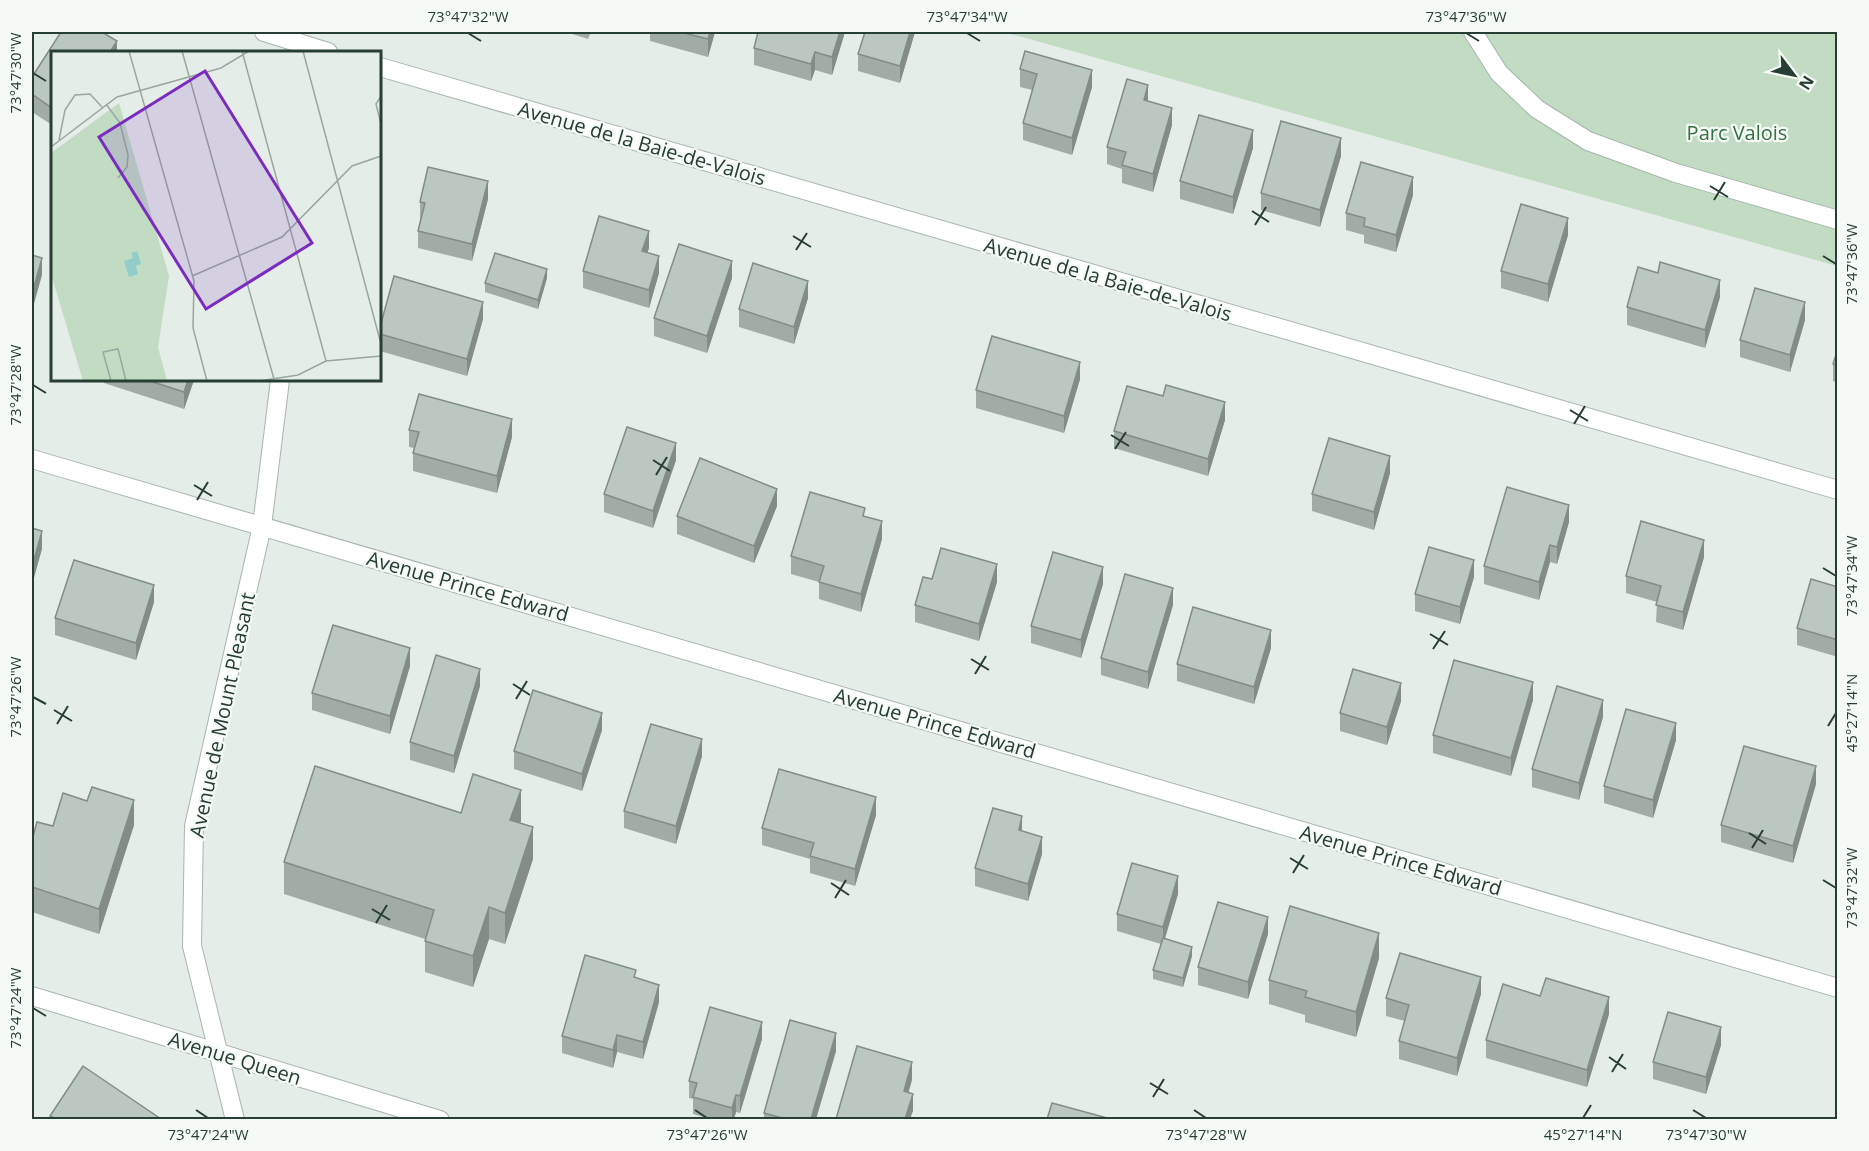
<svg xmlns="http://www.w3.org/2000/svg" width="1869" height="1151" font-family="'Open Sans',sans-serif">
<rect width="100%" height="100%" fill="#e5ede8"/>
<path fill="#c1dcc3" d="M1004,32h833v234z"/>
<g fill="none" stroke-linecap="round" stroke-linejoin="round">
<defs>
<path id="lane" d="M1473,32l26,41 38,36 51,32 88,32 162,47"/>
<g id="street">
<path d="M264,32l64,20"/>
<path d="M380,67l1458,423"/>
<path d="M32,459l1806,529"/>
<path d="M32,996l408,124"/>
<path d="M235,1120l-43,-174 2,-120 68,-300 18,-146"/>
</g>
</defs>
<use href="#lane" stroke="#a8b5ae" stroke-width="20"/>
<use href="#street" stroke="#a8b5ae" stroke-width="20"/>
<use href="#lane" stroke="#fff" stroke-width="18"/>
<use href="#street" stroke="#fff" stroke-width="18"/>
</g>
<g fill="#a1aca6">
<path d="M61,32h41l15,9v11h-65v73l-20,-13v-35z"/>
<path d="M566,32h25l-3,7z"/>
<path d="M650,32h65l-7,25 -58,-16z"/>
<path d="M758,32h87l-13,43 -17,-5 -4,11 -57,-16v-17z"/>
<path d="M915,32l-15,51 -42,-12v-17z"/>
<path d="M1020,69l72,18 -20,68 -49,-15v-17l9,-33 -12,-3z"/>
<path d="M1148,101l24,24 -19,67 -31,-9v-14l-15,-5v-17z"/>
<path d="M1253,148l-20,66 -53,-15v-18z"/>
<path d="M1341,156l-21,71 -59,-17v-17z"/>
<path d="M1413,195l-17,57 -32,-9v-8l-18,-5v-17z"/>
<path d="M488,199l-16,62 -54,-13v-17l2,-11v-18z"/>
<path d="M1568,235l-20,67 -47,-14v-17z"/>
<path d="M649,248l-2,5 12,20 -10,35 -66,-20v-17z"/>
<path d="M547,278l-9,31 -53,-17v-9z"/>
<path d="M732,278l-25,75 -53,-17v-18z"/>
<path d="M1720,297l-15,51 -78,-23v-18z"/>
<path d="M808,298l-14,46 -55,-17v-18z"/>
<path d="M483,319l-16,57 -87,-25v-24z"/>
<path d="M1805,320l-15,52 -50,-15v-17z"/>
<path d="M1838,348v35l-5,-2v-17z"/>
<path d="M1080,379l-16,54 -88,-25v-18z"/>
<path d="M104,380h90l-10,29 -80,-26z"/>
<path d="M1225,420l-17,56 -94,-28v-17z"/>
<path d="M409,430l103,7 -15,56 -84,-22v-18l1,-5 -5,-1z"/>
<path d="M676,460l-23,68 -49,-16v-18z"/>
<path d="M1390,473l-16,57 -62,-19v-17z"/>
<path d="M777,506l-23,57 -77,-29v-18z"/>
<path d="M865,516l17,23 -21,73 -42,-13v-17l-28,-8v-18z"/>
<path d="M1569,522l-12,42 -7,-2 -11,38 -55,-16v-18z"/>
<path d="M1704,557l-21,73 -27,-8 1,-20 -31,-9v-17z"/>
<path d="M1474,577l-14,47 -45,-13v-17z"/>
<path d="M932,579l65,3 -18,59 -64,-19v-17z"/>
<path d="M1103,584l-22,74 -50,-15v-17z"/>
<path d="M1838,587v70l-41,-12v-17z"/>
<path d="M154,602l-18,58 -81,-25v-17z"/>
<path d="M1173,605l-25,84 -47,-14v-17z"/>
<path d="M1271,648l-17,56 -77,-23v-17z"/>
<path d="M410,666l-20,68 -78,-24v-17z"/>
<path d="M480,686l-26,87 -44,-13v-18z"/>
<path d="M1533,700l-22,76 -78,-23v-18z"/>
<path d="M1401,701l-14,44 -47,-14v-18z"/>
<path d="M1603,717l-24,83 -47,-13v-18z"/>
<path d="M602,730l-20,61 -68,-22v-18z"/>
<path d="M1676,740l-23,78 -49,-15v-17z"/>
<path d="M702,756l-26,88 -52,-16v-17z"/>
<path d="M1816,784l-23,79 -72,-21v-17z"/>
<path d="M461,813l60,8 -1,2 13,36 -28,85 -16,-5 -16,48 -48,-15v-33l-141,-45v-32z"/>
<path d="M876,815l-21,71 -45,-13v-14l-48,-14v-17z"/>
<path d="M134,825l-35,109 -67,-22v-72l21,-14z"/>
<path d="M1022,831l20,23 -14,47 -53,-15v-18z"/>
<path d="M1178,894l-13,45 27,17 -9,31 -30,-8v-9l8,-26 -44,-13v-17z"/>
<path d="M1268,934l-20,65 -50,-14v-18z"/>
<path d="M1379,958l-23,79 -51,-15v-7l-36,-11v-24z"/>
<path d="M636,978l23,24 -16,57 -26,-7 -4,16 -51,-15v-17z"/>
<path d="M1481,994l-24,82 -58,-17v-18l6,-20 -19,-5v-18z"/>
<path d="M1540,996l69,18 -22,73 -101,-29v-18z"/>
<path d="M762,1039l-22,74 -4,-1 -2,7h-24l-17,-5v-15l-4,-1v-17z"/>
<path d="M1721,1045l-15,49 -53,-15v-17z"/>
<path d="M836,1051l-20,68h-52v-6z"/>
</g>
<g fill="#838c87">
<path d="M710,32h5l-7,25v-18z"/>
<path d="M840,32h5l-13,43v-18z"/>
<path d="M910,32h5l-15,51v-17z"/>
<path d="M117,41v11h-7z"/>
<path d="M815,52v18l-4,11v-17z"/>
<path d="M1092,70v17l-20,68v-17z"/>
<path d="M1148,85v18l-4,-3z"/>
<path d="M1172,108v17l-19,67v-18z"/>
<path d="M1253,130v18l-20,66v-17z"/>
<path d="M1341,138v18l-21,71v-17z"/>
<path d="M1413,177v18l-17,57v-17z"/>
<path d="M488,181v18l-16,62v-17z"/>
<path d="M1568,218v17l-20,67v-18z"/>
<path d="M649,231v17l-7,21v-18z"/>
<path d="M33,236v18l-1,5v-17z"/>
<path d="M659,256v17l-10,35v-18z"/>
<path d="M42,258v17l-10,36v-17z"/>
<path d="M732,261v17l-25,75v-17z"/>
<path d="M547,269v9l-9,31v-9z"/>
<path d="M1720,280v17l-15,51v-18z"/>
<path d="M808,281v17l-14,46v-17z"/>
<path d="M483,302v17l-16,57v-17z"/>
<path d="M1805,302v18l-15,52v-17z"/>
<path d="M1080,362v17l-16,54v-17z"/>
<path d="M188,380h6l-10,29v-17z"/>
<path d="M1225,402v18l-17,56v-17z"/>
<path d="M512,419v18l-15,56v-17z"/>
<path d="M676,443v17l-23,68v-17z"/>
<path d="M1390,456v17l-16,57v-18z"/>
<path d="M777,489v17l-23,57v-17z"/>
<path d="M1569,505v17l-12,42v-17z"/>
<path d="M882,521v18l-21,73v-18z"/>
<path d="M42,531v18l-10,36v-18z"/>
<path d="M1704,540v17l-21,73v-18z"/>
<path d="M1550,545v17l-11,38v-18z"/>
<path d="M1474,560v17l-14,47v-17z"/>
<path d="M997,564v18l-18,59v-17z"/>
<path d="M1103,567v17l-22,74v-18z"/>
<path d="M154,585v17l-18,58v-17z"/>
<path d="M1173,588v17l-25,84v-17z"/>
<path d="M1271,630v18l-17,56v-17z"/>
<path d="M410,648v18l-20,68v-18z"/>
<path d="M480,669v17l-26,87v-17z"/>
<path d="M1533,682v18l-22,76v-18z"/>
<path d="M1401,683v18l-14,44v-18z"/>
<path d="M1603,700v17l-24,83v-17z"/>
<path d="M602,713v17l-20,61v-17z"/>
<path d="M1676,723v17l-23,78v-18z"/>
<path d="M702,739v17l-26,88v-18z"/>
<path d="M1816,766v18l-23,79v-17z"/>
<path d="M521,790v31l-11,31v-32z"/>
<path d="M876,797v18l-21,71v-17z"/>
<path d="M134,800v25l-35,109v-25z"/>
<path d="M1022,816v18l-3,-4z"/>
<path d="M533,827v32l-28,85v-31z"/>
<path d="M1042,837v17l-14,47v-17z"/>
<path d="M1178,876v18l-15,50v-17z"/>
<path d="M489,907v32l-16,48v-31z"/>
<path d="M1268,917v17l-20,65v-17z"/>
<path d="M1379,933v25l-23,79v-25z"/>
<path d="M1192,947v9l-9,31v-9z"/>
<path d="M1481,977v17l-24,82v-18z"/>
<path d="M659,985v17l-16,57v-17z"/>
<path d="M1609,997v17l-22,73v-17z"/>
<path d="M762,1022v17l-22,74v-17z"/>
<path d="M1721,1027v18l-15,49v-17z"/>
<path d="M836,1033v18l-20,68h-5z"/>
<path d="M617,1035v17l-4,16v-18z"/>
<path d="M912,1062v18l-8,29v-18z"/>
<path d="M913,1094v17l-3,8h-5z"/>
<path d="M736,1095v17l-2,7h-2v-11z"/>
</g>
<g fill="#bbc8c1" stroke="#838c87" stroke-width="1.5">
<path d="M61,32h41l15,9 -7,11h-58v56l-20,-14v-17z"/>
<path d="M680,32h30l-2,7z"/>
<path d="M758,32h82l-8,25 -17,-5 -4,12 -57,-16z"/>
<path d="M865,32h45l-10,34 -42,-12z"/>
<path d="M1025,51l67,19 -20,68 -49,-15 14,-49 -17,-5z"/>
<path d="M1127,79l21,6 -4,15 28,8 -19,66 -31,-9 4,-13 -19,-5z"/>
<path d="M1199,115l54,15 -20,67 -53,-16z"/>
<path d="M1281,121l60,17 -21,72 -59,-17z"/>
<path d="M1361,162l52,15 -17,58 -32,-9 1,-8 -19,-5z"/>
<path d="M428,167l60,14 -16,63 -54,-13 7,-28 -5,-1z"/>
<path d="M1521,204l47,14 -20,66 -47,-13z"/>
<path d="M599,216l50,15 -7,20 17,5 -10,34 -66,-19z"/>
<path d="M679,244l53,17 -25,75 -53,-18z"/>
<path d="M495,253l52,16 -9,31 -53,-17z"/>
<path d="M32,255l10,3 -10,36z"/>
<path d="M1660,262l60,18 -15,50 -78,-23 11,-40 20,6z"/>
<path d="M753,263l55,18 -14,46 -55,-18z"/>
<path d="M394,276l89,26 -16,57 -87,-25v-7z"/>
<path d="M1755,288l50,14 -15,53 -50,-15z"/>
<path d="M992,336l88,26 -16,54 -88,-26z"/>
<path d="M1838,348v17l-5,-1z"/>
<path d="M147,380h41l-4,12z"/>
<path d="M1166,385l59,17 -17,57 -94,-28 13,-45 36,10z"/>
<path d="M419,394l93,25 -15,57 -84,-23 6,-21 -10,-2z"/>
<path d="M627,427l49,16 -23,68 -49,-17z"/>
<path d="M1329,438l61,18 -16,56 -62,-18z"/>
<path d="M700,458l77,31 -23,57 -77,-30z"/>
<path d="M1507,487l62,18 -12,42 -7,-2 -11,37 -55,-16z"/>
<path d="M810,492l55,16 -2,8 19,5 -21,73 -42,-12 5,-16 -33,-10z"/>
<path d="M1641,521l63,19 -21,72 -27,-7 5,-19 -35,-10z"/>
<path d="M32,528l10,3 -10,36z"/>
<path d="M1429,547l45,13 -14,47 -45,-13z"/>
<path d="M941,548l56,16 -18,60 -64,-19 8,-28 9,2z"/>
<path d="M1053,552l50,15 -22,73 -50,-14z"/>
<path d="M74,560l80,25 -18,58 -81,-25z"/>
<path d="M1125,574l48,14 -25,84 -47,-14z"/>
<path d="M1811,579l27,8v53l-41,-12z"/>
<path d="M1193,607l78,23 -17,57 -77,-23z"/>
<path d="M333,625l77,23 -20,68 -78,-23z"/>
<path d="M436,655l44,14 -26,87 -44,-14z"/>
<path d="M1454,660l79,22 -22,76 -78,-23z"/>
<path d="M1353,669l48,14 -14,44 -47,-14z"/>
<path d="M1557,686l46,14 -24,83 -47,-14z"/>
<path d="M533,690l69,23 -20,61 -68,-23z"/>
<path d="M1626,709l50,14 -23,77 -49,-14z"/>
<path d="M651,724l51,15 -26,87 -52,-15z"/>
<path d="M1744,746l72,20 -23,80 -72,-21z"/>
<path d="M315,766l146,47 12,-39 48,16 -11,30 23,7 -28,86 -16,-6 -16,49 -48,-15 9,-31 -150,-48z"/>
<path d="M779,769l97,28 -21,72 -45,-13 4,-13 -52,-15z"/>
<path d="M92,787l42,13 -35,109 -67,-22v-47l5,-18 16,4 10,-33 24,8z"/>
<path d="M993,808l29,8 -3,14 23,7 -14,47 -53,-16z"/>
<path d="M1132,863l46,13 -15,51 -46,-13z"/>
<path d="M1218,902l50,15 -20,65 -50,-15z"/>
<path d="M1290,906l89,27 -23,79 -51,-15 2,-6 -38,-11z"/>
<path d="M1163,938l29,9 -9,31 -30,-8z"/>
<path d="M1400,953l81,24 -24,81 -58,-17 10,-36 -23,-7z"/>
<path d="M585,955l51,15 -2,7 25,8 -16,57 -26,-7 -4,15 -51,-14z"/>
<path d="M1546,978l63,19 -22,73 -101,-30 17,-56 37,12z"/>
<path d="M710,1007l52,15 -22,74 -4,-1 -4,13 -39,-11 4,-14 -8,-2z"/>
<path d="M1668,1012l53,15 -15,50 -53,-15z"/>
<path d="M790,1020l46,13 -25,86h-25l-22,-6z"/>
<path d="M857,1046l55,16 -8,29 9,3 -8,25h-69z"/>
<path d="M83,1066l78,53h-105l-6,-3z"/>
<path d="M1052,1103l59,16h-64z"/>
</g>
<path fill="none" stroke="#263e33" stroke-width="2" d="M468,33l13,8M967,33l13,8M1466,33l13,8M33,73l13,8M1710,186l18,11M1714,200l11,-18M1252,211l17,11M1255,225l11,-18M793,236l18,11M796,250l11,-17M1823,256l13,8M33,385l13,8M1570,410l18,11M1574,424l11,-18M1111,435l18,11M1115,449l11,-17M653,460l17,11M656,475l11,-18M194,485l18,11M197,500l11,-18M1823,568l13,8M1430,634l18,11M1433,649l12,-18M971,659l18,11M975,674l11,-18M513,684l17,11M33,697l13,7M516,699l11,-18M54,710l18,11M57,724l11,-18M1828,726l8,-13M1749,833l17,11M1752,848l11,-18M1290,858l18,11M1293,873l11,-18M1823,880l13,8M831,883l18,12M835,898l11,-18M372,909l18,11M376,923l11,-18M33,1008l13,8M1609,1057l17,12M1612,1072l11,-18M1150,1083l18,11M1153,1097l11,-18M196,1110l12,8M695,1110l12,8M1194,1110l12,8M1693,1110l13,8M1583,1118l8,-13"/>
<g text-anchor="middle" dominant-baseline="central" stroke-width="4.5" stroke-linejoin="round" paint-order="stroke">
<g font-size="20" fill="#337140" stroke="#f6faf7">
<text x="1737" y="132">Parc Valois</text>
</g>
<g font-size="20" fill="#263e33" stroke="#f6faf7">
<text transform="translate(642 143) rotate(16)">Avenue de la Baie-de-Valois</text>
<text transform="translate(1108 279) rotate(16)">Avenue de la Baie-de-Valois</text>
<text transform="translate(468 586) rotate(16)">Avenue Prince Edward</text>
<text transform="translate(222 715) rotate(-78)">Avenue de Mount Pleasant</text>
<text transform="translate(935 723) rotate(16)">Avenue Prince Edward</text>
<text transform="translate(1401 860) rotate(16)">Avenue Prince Edward</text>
<text transform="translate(235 1058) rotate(17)">Avenue Queen</text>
</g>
</g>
<g transform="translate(51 51)">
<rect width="330" height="330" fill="#e5ede8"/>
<path d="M68,52l50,173 -11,71 9,34h-84l-32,-107v-121z" fill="#c1dcc3"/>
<path d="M86,200l4,13 -5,2 2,8 -9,3 -5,-16 9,-3 -2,-5z" fill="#93cdcb"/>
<path fill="none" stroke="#99a7a0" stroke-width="1.5" d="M78,0l65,230 -1,47 14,53M131,0l92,328M191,0l84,310M252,0l78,293M330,45l-5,8 5,20M55,53l14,19 8,32 -1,12 -9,11M8,89l6,-30 10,-15 15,-1 12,13M0,96l66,-50 104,-29 28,-17M141,225l90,-39 70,-71 29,-10M60,330l-8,-29 15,-3 8,32M208,330l39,-6 28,-14 55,-5"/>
<path fill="#7b2cbf" fill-opacity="0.15" stroke="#7b2cbf" stroke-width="3" d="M154,20l107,172 -106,66 -107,-172z"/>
<rect width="330" height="330" fill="none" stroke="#263e33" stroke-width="3"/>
</g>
<rect width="1869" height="1151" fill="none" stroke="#f6faf7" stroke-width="66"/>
<g transform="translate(1794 75) rotate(122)" stroke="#f6faf7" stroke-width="4.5" paint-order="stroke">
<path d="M0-4.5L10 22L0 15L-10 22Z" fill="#263e33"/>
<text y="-9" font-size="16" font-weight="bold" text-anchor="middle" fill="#263e33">N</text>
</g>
<rect x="33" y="33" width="1803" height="1085" fill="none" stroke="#263e33" stroke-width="2"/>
<g font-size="15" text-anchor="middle" fill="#263e33">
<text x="468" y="22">73°47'32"W</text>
<text x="967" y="22">73°47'34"W</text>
<text x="1466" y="22">73°47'36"W</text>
<text transform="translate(16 73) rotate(-90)" y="5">73°47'30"W</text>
<text transform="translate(1852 264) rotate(-90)" y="5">73°47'36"W</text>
<text transform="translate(16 385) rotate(-90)" y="5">73°47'28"W</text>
<text transform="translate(1852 576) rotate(-90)" y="5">73°47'34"W</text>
<text transform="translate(16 697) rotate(-90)" y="5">73°47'26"W</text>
<text transform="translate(1852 713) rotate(-90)" y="5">45°27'14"N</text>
<text transform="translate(1852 888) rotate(-90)" y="5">73°47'32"W</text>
<text transform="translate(16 1008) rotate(-90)" y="5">73°47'24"W</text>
<text x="208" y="1140">73°47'24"W</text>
<text x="707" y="1140">73°47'26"W</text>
<text x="1206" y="1140">73°47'28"W</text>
<text x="1583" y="1140">45°27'14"N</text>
<text x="1706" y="1140">73°47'30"W</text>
</g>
</svg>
